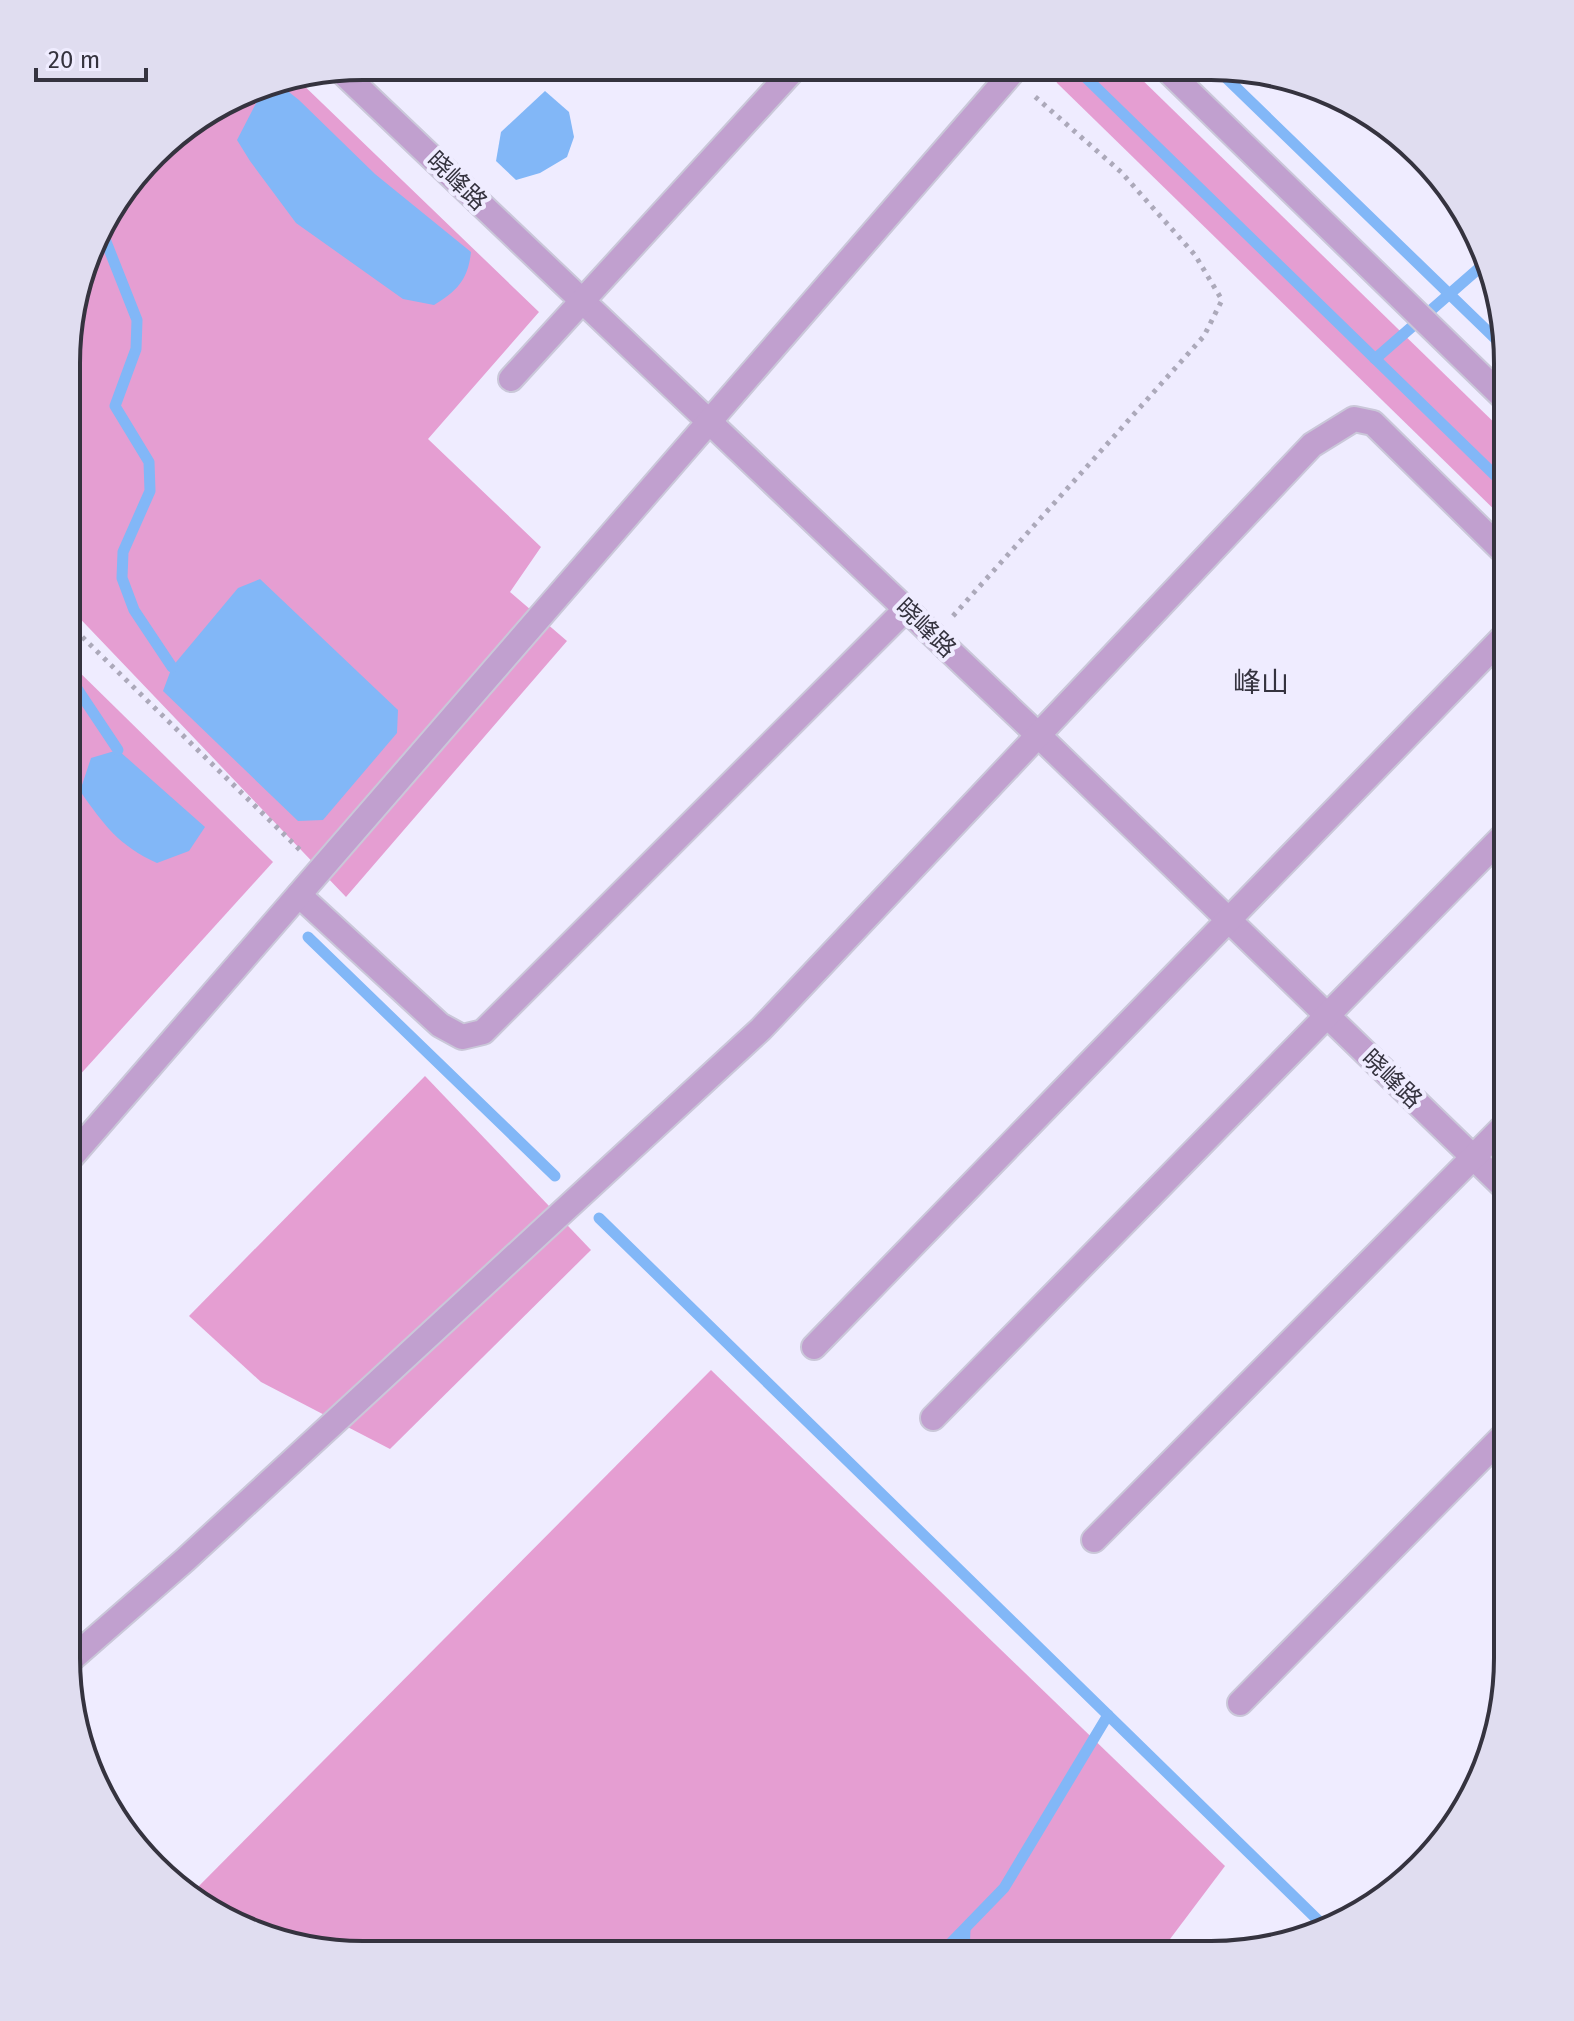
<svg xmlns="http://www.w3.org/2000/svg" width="1574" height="2021" font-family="'Fira Sans','Noto Sans SC',sans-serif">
<rect width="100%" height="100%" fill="#efecff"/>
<g fill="#e59ed2">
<path d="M1050,68h80l378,368v87l-451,-440z"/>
<path d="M295,77l244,235 -111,127 113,108 -31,45 57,49 -221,256 -278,-291 1,-282 37,-109 61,-76 100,-57z"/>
<path d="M68,661l205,201 -206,227z"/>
<path d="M425,1076l166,174 -201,199 -129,-67 -72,-66z"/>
<path d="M711,1370l514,496 -67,89 -833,-2 -127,-48 -9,-9z"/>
</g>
<g fill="#82b7f7">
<path d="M275,81l24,19 76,74 96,78c-3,28 -14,39 -37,53l-31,-6 -107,-76 -46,-62 -13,-21 30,-58z"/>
<path d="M545,91l24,21 5,25 -7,20 -27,16 -24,7 -20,-19 5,-29z"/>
<path d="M260,579l138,131 -1,23 -74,87 -25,1 -135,-130 9,-24 66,-79z"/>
<path d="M118,750l87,77 -16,24 -32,12c-38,-17 -53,-38 -77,-72l11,-33z"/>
</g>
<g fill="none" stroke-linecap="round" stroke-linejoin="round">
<g stroke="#82b7f7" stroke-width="11">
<path d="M1076,68l432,420"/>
<path d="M1217,69l288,279"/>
<path d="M101,229l36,91 -1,29 -21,57 34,56 1,29 -27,61 -1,26 12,32 38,57"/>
<path d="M1375,359l110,-96"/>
<path d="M68,675l50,75"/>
<path d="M308,937l247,239"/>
<path d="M599,1218l727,710"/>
<path d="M940,1954l64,-66 104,-173"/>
<path d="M964,1954l1,-24"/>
</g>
<defs>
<g id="minor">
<path d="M1165,68l343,334"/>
<path d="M340,70l698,665 470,456"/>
<path d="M511,379l285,-312"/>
<path d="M299,895l141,130 22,12 21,-5 423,-423"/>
<path d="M67,1162l949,-1094"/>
<path d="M814,1347l694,-715"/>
<path d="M933,1418l575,-587"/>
<path d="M1094,1540l414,-418"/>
<path d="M67,1663l118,-103 576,-531 551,-584 42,-26 19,4 135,133"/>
<path d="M1240,1703l267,-271"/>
</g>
</defs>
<use href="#minor" stroke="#cac7d9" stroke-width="28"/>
<g stroke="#aca9ba" stroke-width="5" stroke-dasharray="4 6" stroke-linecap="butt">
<path d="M953,616l251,-280 18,-36 -27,-45 -74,-83 -89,-78"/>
<path d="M68,623l232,227"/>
</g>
<use href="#minor" stroke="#c1a0cf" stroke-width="24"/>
</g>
<g text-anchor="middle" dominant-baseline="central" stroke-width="8" stroke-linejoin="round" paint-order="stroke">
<g font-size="24" fill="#35333f" stroke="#efecff">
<text transform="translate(457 181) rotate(44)">晓峰路</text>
<text transform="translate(926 628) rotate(44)">晓峰路</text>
<text transform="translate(1392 1079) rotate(44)">晓峰路</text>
</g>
<g font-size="28" fill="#35333f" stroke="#efecff">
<text x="1261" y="682">峰山</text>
</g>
</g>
<path d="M0 0H1574V2021H0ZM363 80H1211A283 283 0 0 1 1494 363V1658A283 283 0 0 1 1211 1941H363A283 283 0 0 1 80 1658V363A283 283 0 0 1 363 80Z" fill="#e0ddf0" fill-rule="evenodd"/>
<path fill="none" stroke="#35333f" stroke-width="4" d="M363 80H1211A283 283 0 0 1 1494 363V1658A283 283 0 0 1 1211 1941H363A283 283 0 0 1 80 1658V363A283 283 0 0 1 363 80Z"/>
<path d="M36 68v12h110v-12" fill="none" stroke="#35333f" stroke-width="4"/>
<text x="48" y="68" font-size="24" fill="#35333f" stroke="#efecff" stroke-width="6" paint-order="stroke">20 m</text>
</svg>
